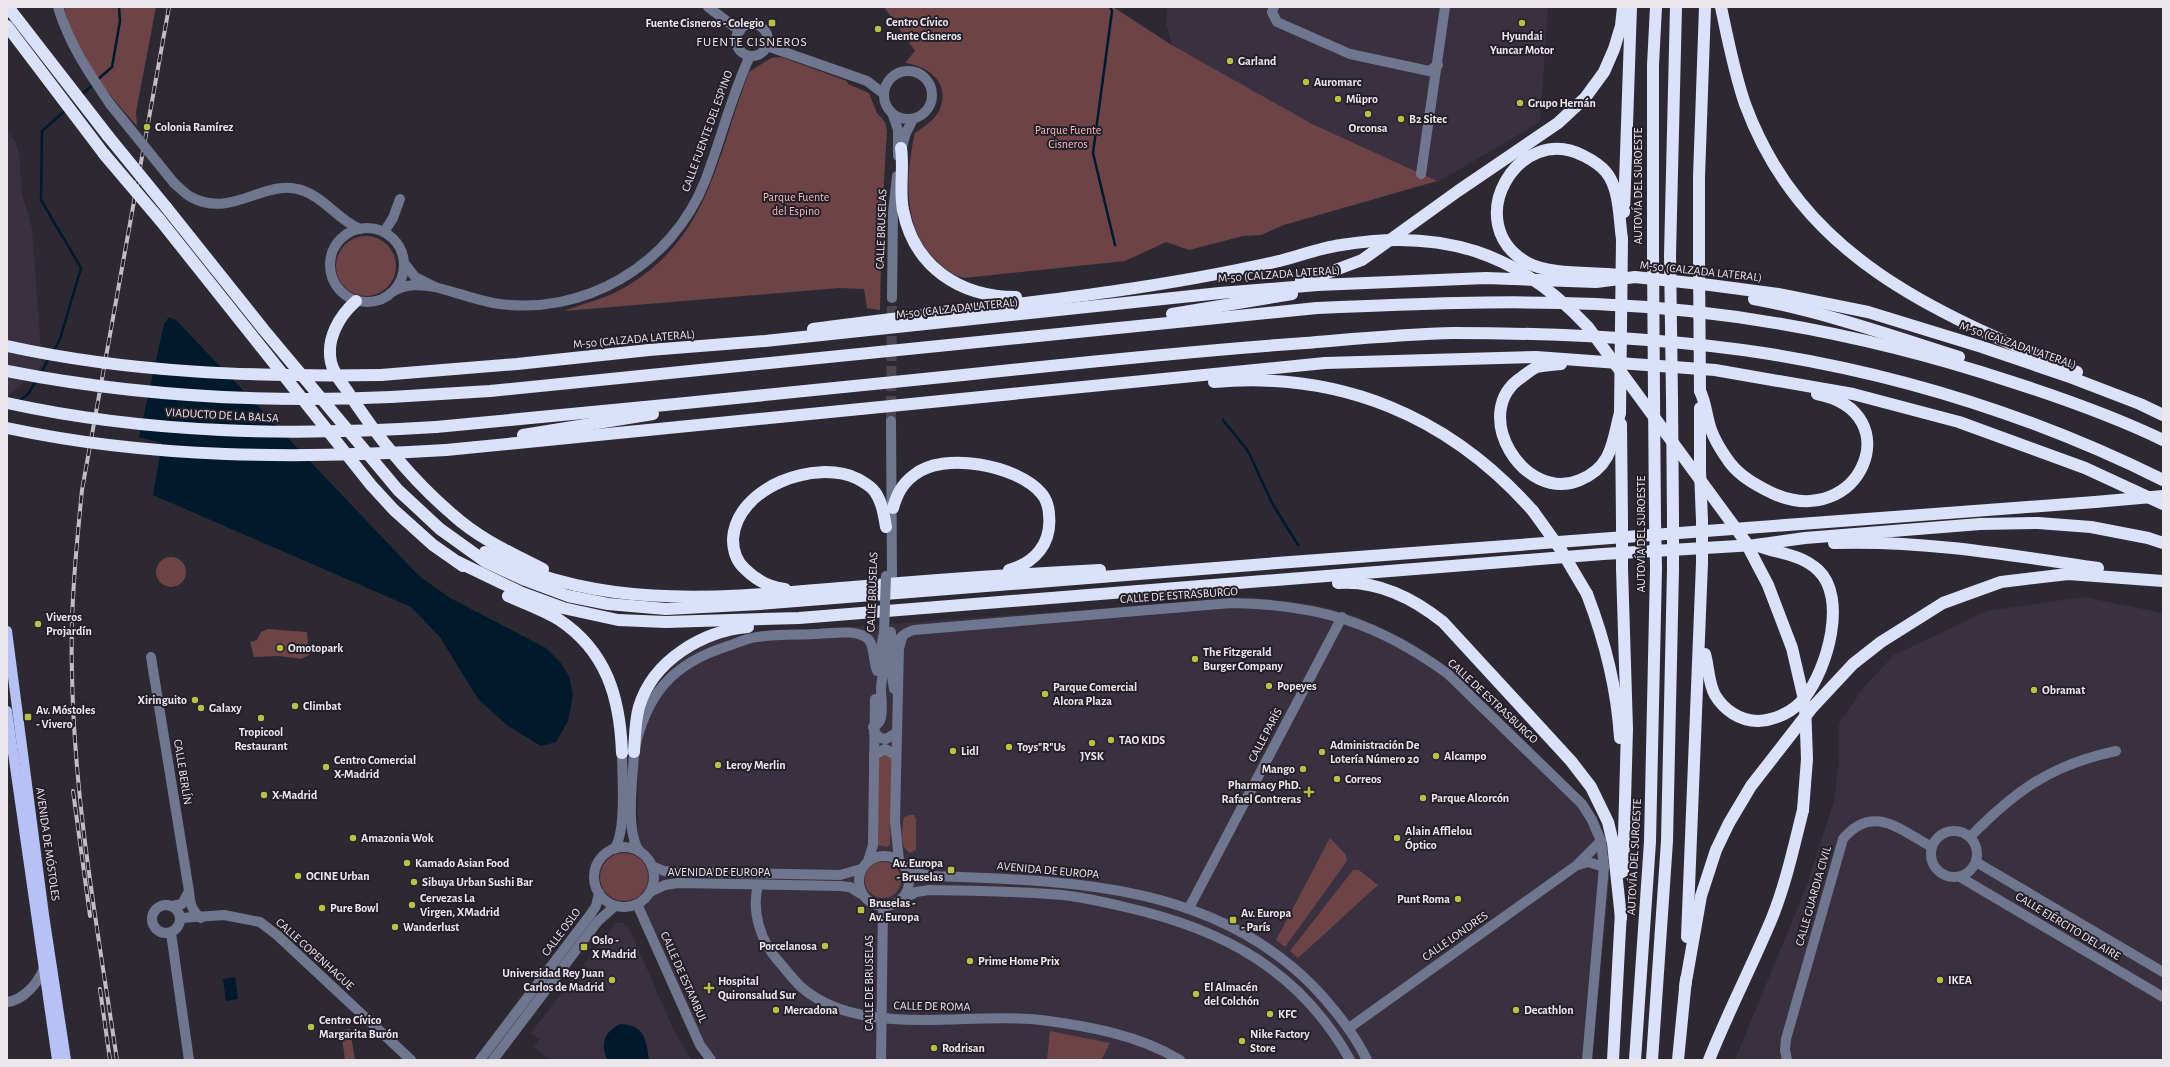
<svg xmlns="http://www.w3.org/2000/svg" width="2170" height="1067" font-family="'Alegreya Sans',sans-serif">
<rect width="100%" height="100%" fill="#2d2932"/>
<g fill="#393140">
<path d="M1167,7h381l-8,115 -104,61 -79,-36 -101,-51 -84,-51 -6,-22z"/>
<path d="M7,132l8,9 4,13 3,40 10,35 10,136 -35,32z"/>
<path d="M1251,597l66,8 39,11 56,27 44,31 131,128 12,20 12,40 -19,198h-881l-87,-183 14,-46v-87l5,-33 10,-20 23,-29 30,-18 27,-8z"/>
<path d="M2083,597l80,16v447h-428l71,-172 28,-87 5,-40v-37l25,-37 30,-32 93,-44z"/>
<path d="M616,923h7l6,5 45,103 17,29h-140l-17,-13 6,-8 -9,-6z"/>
</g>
<g fill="#6c4447">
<path d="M64,7h92l-20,105 1,14c-31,-35 -63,-72 -73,-119z"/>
<path d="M884,7h229l57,37 142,80 125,57 -153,44 -23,10 -18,1 -54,14 -23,-8 -41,19 -160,17c-12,-2 -17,-7 -26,-15 -37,-32 -34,-87 -24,-130 10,-7 23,-15 26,-27 8,-26 -15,-40 -36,-43l10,-12z"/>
<path d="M781,57l66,24 1,3 21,9 8,20 8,9 2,9 -5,83 -2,96 -13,-2 -3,-19 -25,-1 -275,23c17,-7 37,-11 54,-20 91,-48 98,-133 131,-219l22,-14z"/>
<circle cx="366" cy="266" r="30"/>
<circle cx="171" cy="572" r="15"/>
<path d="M268,629l39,3 2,23 -8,4 -22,-3 -25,1 -4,-15 7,-2 4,-8z"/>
<path d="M882,754l7,1 3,4 -2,85 -2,3 -11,-2 2,-87z"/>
<path d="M910,815h4l2,4v31l-6,3c-11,-6 -8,-25 -6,-36z"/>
<path d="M1330,838l16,17 1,6 -62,86 -9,-7z"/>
<circle cx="624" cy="877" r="24"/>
<circle cx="883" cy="880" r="18"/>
<path d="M1353,870h6l19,15 -80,73 -8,-7z"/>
<path d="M350,1029l5,31h-10l-4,-30z"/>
<path d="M1050,1031l60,12 -9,17h-54z"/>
</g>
<g fill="#00192d">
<path d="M169,317l7,3 242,255 32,23 96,50 14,14 9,14 4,19 -5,26 -12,21 -15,4 -33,-20 -30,-27 -38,-62 -29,-30 -258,-112 9,-52 -23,-6 25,-113z"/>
<path d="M235,977l3,22 -12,2 -3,-22z"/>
<path d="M620,1024c25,1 26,15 29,36h-40l-3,-3c-5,-16 -1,-25 14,-33z"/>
</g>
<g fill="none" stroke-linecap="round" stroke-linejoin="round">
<g stroke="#00192d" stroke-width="2.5">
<path d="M1110,7l2,4 -19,142 22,92"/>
<path d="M97,80l15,-13 8,-46 -1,-14"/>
<path d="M81,95l13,-11"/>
<path d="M53,352l7,-13 21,-71 -40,-68 1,-69 24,-21"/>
<path d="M41,373l8,-15"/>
<path d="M19,401l9,-7 8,-13"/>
<path d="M1223,420l25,31 24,52 26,42"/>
</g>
<path stroke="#49464e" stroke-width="10" stroke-dasharray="10 5" stroke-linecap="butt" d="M891,421l1,-123"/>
<g stroke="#70768f" stroke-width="10">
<path d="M58,7c11,37 31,66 52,97"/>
<path d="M708,7l32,24"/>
<path d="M1274,7l-2,5 5,10 73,32 79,17 9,-6"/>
<circle cx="752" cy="40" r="16"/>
<path d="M767,46l100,35 17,13"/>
<circle cx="908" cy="95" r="24"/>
<path d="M893,115l5,15v26"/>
<path d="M902,147l4,-14 7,-14"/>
<path d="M1421,174l24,-167"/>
<path d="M174,183c5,4 11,11 17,14 42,23 75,-21 113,-6 22,8 34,29 56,38"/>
<circle cx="367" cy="265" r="37"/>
<path d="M384,232l9,-14 7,-19"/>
<path d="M435,287c19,5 39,12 58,16 90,15 179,-38 212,-122 16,-41 26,-85 45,-125"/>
<path d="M394,291c14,-8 26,-6 41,-4l-20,-10 -10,-13"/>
<path d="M892,298l1,-86 4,-36"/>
<path d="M891,421l1,155"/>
<path d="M891,632v38l3,19"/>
<path d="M151,657l38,234 -7,13 -10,2"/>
<path d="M877,669l7,-37"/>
<path d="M873,727c4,-2 7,-5 8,-9 2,-9 0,-20 0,-29 1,-20 10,-53 33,-59l317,-27c87,1 147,20 217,71l134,130 10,16 9,21 3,26 -17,193"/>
<path d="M874,732l6,6 6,1 10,-6"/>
<path d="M874,755l11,-6 11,6"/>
<circle cx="1954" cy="854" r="23"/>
<path d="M1970,837c46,-47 81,-72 146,-86"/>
<circle cx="624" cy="877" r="30"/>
<path d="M614,849c13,-17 8,-73 8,-96"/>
<path d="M639,851c-14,-21 -6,-72 -5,-99 12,-57 37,-88 94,-106 9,-3 19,-8 29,-9 19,-3 39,-2 58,-3 15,0 41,-6 53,5 7,7 5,23 9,32"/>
<circle cx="884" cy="881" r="25"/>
<path d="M868,861l5,-16 2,-146"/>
<path d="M899,861l-4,-40 4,-173 3,-10"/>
<path d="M1976,862l187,110"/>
<path d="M1578,865l10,-3 16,5"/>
<path d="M652,866l12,5 13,1 163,3 21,-6"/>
<path d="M905,867l10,6 16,3c136,5 278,6 381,109 22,23 41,46 55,75"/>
<path d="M1960,877l203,120"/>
<path d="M758,885c-7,27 3,58 22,78 7,8 13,16 20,23 60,54 168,25 241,34 47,6 98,15 139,40"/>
<path d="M189,891c1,12 2,19 12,27"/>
<path d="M650,892l15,-7 13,-2 161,3 11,1 11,7"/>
<path d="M901,900l15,-8 13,-2c44,1 89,1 133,5 21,2 42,7 63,12 98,22 175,63 225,153"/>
<path d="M637,904l63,141 11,15"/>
<circle cx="166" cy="919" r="14"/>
<path d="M1189,908l153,-291"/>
<path d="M181,918l43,-3 36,7 17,13 134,125"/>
<path d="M171,933l18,127"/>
<path d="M7,1002c17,-2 31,-19 37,-34"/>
<path d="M1349,1028l228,-163 24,-24"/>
<path d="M480,1060l110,-145 6,-9 3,-13"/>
<path d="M493,1060l105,-139 17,-15"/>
<path d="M881,1060l2,-153"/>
<path d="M1787,1060l-2,-10 1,-11 57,-200c30,-36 57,-9 89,8"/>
</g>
<g stroke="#b6c1f5" stroke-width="10">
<path d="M7,631l37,284 22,145"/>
<path d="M7,711l50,349"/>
</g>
<g stroke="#dbe1fb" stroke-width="12">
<path d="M8,7l100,129"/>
<path d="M1721,7c7,33 13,65 24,97 57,155 191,209 332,268"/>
<path d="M7,26l97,128"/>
<path d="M901,148c3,20 -2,42 2,62 11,57 57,87 113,87"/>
<path d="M166,207l98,123 134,160 42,39 46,33 39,18 43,16 40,8 58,5 94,-5 517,-41 818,-61"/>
<path d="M1624,212l7,-205"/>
<path d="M160,220l211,265 23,25 39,35 30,21"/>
<path d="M1653,255v-190l3,-58"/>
<path d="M1670,255l6,-248"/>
<path d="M1699,263v-86l6,-170"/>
<path d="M1618,275c-26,-3 -68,0 -90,-12 -70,-39 -9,-142 56,-107 8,4 17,10 22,16 14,17 13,47 16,67"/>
<path d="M1301,280l21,-5 40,-15 96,-69 100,-68 27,-25 19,-26 10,-23 7,-23 2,-19"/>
<path d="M1754,299c70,13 138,37 205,58"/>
<path d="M356,301c-17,15 -30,38 -25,61 2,10 9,19 15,27 29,45 65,90 106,125 26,24 59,39 91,55"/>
<path d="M1172,314l120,-20"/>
<path d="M813,329c156,-21 313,-33 466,-68"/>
<path d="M1561,364c-8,1 -16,1 -24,3 -5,2 -11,7 -15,10 -54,35 2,127 58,103 12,-5 21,-12 27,-23 7,-13 9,-30 13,-44"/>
<path d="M381,375l136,-11 132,-14 116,-9 455,-48 98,-8 168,-7 110,4 39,-5 75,8 68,9 90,18 114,35 85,29 73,28 23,11"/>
<path d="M1214,382c127,-11 235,34 319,129"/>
<path d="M1700,391c5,10 6,21 9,32 3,13 13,29 21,40 11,14 26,22 42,30 88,40 139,-81 45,-99"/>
<path d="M1654,396l1,125"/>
<path d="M391,397l99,-6 827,-83c93,-4 186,-8 279,-4 140,6 279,33 413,77 53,17 104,35 154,59"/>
<path d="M1672,399l1,119"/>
<path d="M1700,408v62l2,51"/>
<path d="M1621,424l1,98"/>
<path d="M436,427c176,-17 351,-33 527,-52 113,-12 227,-24 342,-32 49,-4 99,-9 149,-10 106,0 212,5 316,21 136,22 270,65 393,126"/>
<path d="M523,435l130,-21"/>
<path d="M446,450l879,-87 211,-6 179,13 138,24 106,28 126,46 78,36"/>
<path d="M893,508c4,-14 9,-24 21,-33 29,-24 103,-10 127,18 5,5 8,15 8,22 3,28 -14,48 -40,55"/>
<path d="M1834,543c89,-3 176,12 264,25"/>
<path d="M485,552c118,63 252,44 381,34 78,-7 156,-12 234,-16"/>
<path d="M458,562l64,31 41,15 55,12 48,2 133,-4 804,-64 152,-9 50,-7 175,-14 58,-1 53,4 57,11 15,5"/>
<path d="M1622,568l5,161 -4,143"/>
<path d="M1338,583c40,-3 75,15 105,39l128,139 20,26 17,35 5,21 8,75"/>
<path d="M785,589c-17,-2 -29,-9 -40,-20 -9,-8 -12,-18 -12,-30 3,-52 83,-81 125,-60 7,4 13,7 17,13 7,10 9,23 11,35"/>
<path d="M1587,594c18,47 30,94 33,144"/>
<path d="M508,596c16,7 35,14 50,23 49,32 62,79 64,134"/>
<path d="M1705,654c4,14 3,28 10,41 9,15 25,26 43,26 17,-1 36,-9 47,-24 22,-28 43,-99 13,-127 -18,-17 -41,-16 -62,-25"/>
<path d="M634,752c1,-15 1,-31 5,-45 14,-47 64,-76 109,-80"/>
<path d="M1687,937l15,-374"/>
<path d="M1685,987l16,-91 15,-46 13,-27 22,-37 60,-77 42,-45 28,-22 62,-39 58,-21 67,-8 95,7"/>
<path d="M1613,1060l8,-149"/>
<path d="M1635,1060l15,-218 6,-274"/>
<path d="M1652,1060l15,-219 6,-271"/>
<path d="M1678,1060l8,-81"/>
<path d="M1709,1060c19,-48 43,-94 63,-142 14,-35 22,-72 31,-108"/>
</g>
<defs>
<g id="rail">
<path d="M73,791l17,125"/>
<path d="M100,989l10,71"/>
<path d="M117,1060c-19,-128 -43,-258 -45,-388 -2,-61 4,-121 10,-182l87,-483"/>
</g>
</defs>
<use href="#rail" stroke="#c1bdc4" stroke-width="4"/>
<use href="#rail" stroke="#241f28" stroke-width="2.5" stroke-dasharray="8" stroke-linecap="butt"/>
<g stroke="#70768f" stroke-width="10">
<path d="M110,104l64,79"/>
<path d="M884,632l2,-56"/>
</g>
<g stroke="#dbe1fb" stroke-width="12">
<path d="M108,136l58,71"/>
<path d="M104,154l56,66"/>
<path d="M1653,255l1,141"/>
<path d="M1670,255l2,144"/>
<path d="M1279,261c20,-5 41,-13 62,-16 101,-17 177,7 247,82l157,214 23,44 24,63 13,56 2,55 -4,51"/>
<path d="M1699,263l1,128"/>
<path d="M7,346c123,27 248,31 374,29"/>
<path d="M7,371c127,25 255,32 384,26"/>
<path d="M7,403c141,31 286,33 429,24"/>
<path d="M1620,413l2,-174"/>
<path d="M7,428c144,31 293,31 439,22"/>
<path d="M2095,502l68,-6"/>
<path d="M1533,511l28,39 26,44"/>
<path d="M1673,518v52"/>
<path d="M1655,521l1,47"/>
<path d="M1702,521v42"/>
<path d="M1622,568v-46"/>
</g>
</g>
<g fill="#b8c147" stroke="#241f28" stroke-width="1.5">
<rect x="768" y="19" width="8" height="8" rx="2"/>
<circle cx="1522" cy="23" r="4"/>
<circle cx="878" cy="29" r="4"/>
<circle cx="1230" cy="61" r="4"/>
<circle cx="1306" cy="82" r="4"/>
<circle cx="1338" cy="99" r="4"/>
<circle cx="1520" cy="103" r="4"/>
<circle cx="1368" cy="114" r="4"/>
<circle cx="1401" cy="119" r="4"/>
<circle cx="147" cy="127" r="4"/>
<circle cx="38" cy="624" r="4"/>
<circle cx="280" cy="648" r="4"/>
<circle cx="1195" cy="659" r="4"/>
<circle cx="1269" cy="686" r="4"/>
<circle cx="2034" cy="690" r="4"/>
<circle cx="1045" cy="694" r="4"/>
<circle cx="195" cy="700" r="4"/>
<circle cx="295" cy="706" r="4"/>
<circle cx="201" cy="708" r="4"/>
<rect x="24" y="713" width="8" height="8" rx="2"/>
<circle cx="261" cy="718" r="4"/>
<circle cx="1111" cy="740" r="4"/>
<circle cx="1092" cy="743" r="4"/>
<circle cx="1009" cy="747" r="4"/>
<circle cx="953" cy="751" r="4"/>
<circle cx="1322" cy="752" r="4"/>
<circle cx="1436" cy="756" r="4"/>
<circle cx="718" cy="765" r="4"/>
<circle cx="326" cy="767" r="4"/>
<circle cx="1303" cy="769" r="4"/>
<circle cx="1337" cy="779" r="4"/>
<path d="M1307 786h4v4h4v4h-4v4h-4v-4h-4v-4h4z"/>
<circle cx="264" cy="795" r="4"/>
<circle cx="1423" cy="798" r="4"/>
<circle cx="353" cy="838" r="4"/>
<circle cx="1397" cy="838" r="4"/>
<circle cx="407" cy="863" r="4"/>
<rect x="947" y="866" width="8" height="8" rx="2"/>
<circle cx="298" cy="876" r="4"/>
<circle cx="414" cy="882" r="4"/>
<circle cx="1458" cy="899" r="4"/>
<circle cx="412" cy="905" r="4"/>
<circle cx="322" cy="908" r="4"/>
<rect x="857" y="906" width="8" height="8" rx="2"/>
<rect x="1229" y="916" width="8" height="8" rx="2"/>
<circle cx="395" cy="927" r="4"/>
<circle cx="825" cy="946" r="4"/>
<rect x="580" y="943" width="8" height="8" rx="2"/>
<circle cx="970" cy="961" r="4"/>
<circle cx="612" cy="980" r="4"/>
<circle cx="1940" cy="980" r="4"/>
<path d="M707 982h4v4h4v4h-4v4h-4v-4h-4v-4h4z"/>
<circle cx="1196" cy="994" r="4"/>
<circle cx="776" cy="1010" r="4"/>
<circle cx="1516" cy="1010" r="4"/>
<circle cx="1270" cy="1014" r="4"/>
<circle cx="311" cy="1027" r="4"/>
<circle cx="1242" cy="1041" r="4"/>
<circle cx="934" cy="1048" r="4"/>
</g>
<g text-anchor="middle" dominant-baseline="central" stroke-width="4" stroke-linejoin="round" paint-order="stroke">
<g font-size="12" font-weight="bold" fill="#eae7ed" stroke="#241f28" text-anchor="start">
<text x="886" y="22">Centro Cívico<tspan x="886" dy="14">Fuente Cisneros</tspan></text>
<text x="764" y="23" text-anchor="end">Fuente Cisneros - Colegio</text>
<text x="1522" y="36" text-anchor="middle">Hyundai<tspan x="1522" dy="14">Yuncar Motor</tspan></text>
<text x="1238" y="61">Garland</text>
<text x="1314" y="82">Auromarc</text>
<text x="1346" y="99">Müpro</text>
<text x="1528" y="103">Grupo Hernán</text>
<text x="1409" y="119">B2 Sitec</text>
<text x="155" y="127">Colonia Ramírez</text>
<text x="1368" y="128" text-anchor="middle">Orconsa</text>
<text x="46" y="617">Viveros<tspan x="46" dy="14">Projardín</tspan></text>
<text x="288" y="648">Omotopark</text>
<text x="1203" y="652">The Fitzgerald<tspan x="1203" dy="14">Burger Company</tspan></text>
<text x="1277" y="686">Popeyes</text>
<text x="1053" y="687">Parque Comercial<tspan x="1053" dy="14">Alcora Plaza</tspan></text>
<text x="2042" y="690">Obramat</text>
<text x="187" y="700" text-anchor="end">Xiringuito</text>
<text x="303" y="706">Climbat</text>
<text x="209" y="708">Galaxy</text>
<text x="36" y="710">Av. Móstoles<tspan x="36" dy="14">- Vivero</tspan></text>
<text x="261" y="732" text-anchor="middle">Tropicool<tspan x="261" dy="14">Restaurant</tspan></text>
<text x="1119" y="740">TAO KIDS</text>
<text x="1330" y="745">Administración De<tspan x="1330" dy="14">Lotería Número 20</tspan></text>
<text x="1017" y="747">Toys"R"Us</text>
<text x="961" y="751">Lidl</text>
<text x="1092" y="756" text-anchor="middle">JYSK</text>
<text x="1444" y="756">Alcampo</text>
<text x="334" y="760">Centro Comercial<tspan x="334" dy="14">X-Madrid</tspan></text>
<text x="726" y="765">Leroy Merlin</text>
<text x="1295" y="769" text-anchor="end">Mango</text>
<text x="1345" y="779">Correos</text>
<text x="1301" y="785" text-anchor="end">Pharmacy PhD.<tspan x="1301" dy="14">Rafael Contreras</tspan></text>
<text x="272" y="795">X-Madrid</text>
<text x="1431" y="798">Parque Alcorcón</text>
<text x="1405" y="831">Alain Afflelou<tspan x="1405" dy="14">Óptico</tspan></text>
<text x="361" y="838">Amazonia Wok</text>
<text x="415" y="863">Kamado Asian Food</text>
<text x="943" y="863" text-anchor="end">Av. Europa<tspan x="943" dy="14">- Bruselas</tspan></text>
<text x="306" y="876">OCINE Urban</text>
<text x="422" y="882">Sibuya Urban Sushi Bar</text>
<text x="420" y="898">Cervezas La<tspan x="420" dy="14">Virgen, XMadrid</tspan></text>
<text x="1450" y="899" text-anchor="end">Punt Roma</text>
<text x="869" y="903">Bruselas -<tspan x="869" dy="14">Av. Europa</tspan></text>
<text x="330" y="908">Pure Bowl</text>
<text x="1241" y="913">Av. Europa<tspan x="1241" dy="14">- París</tspan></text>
<text x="403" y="927">Wanderlust</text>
<text x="592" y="940">Oslo -<tspan x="592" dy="14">X Madrid</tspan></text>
<text x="817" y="946" text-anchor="end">Porcelanosa</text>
<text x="978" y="961">Prime Home Prix</text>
<text x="604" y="973" text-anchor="end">Universidad Rey Juan<tspan x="604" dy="14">Carlos de Madrid</tspan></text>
<text x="1948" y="980">IKEA</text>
<text x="718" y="981">Hospital<tspan x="718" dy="14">Quironsalud Sur</tspan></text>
<text x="1204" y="987">El Almacén<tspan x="1204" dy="14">del Colchón</tspan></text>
<text x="784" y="1010">Mercadona</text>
<text x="1524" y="1010">Decathlon</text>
<text x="1278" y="1014">KFC</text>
<text x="319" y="1020">Centro Cívico<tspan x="319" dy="14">Margarita Burón</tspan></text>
<text x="1250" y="1034">Nike Factory<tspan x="1250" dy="14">Store</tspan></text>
<text x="942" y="1048">Rodrisan</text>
</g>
<g font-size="12" fill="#f5b8bc" stroke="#241f28">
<text x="1068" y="130">Parque Fuente<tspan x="1068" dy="14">Cisneros</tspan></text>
<text x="796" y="197">Parque Fuente<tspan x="796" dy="14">del Espino</tspan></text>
</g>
<g font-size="12" fill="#eae7ed" stroke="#241f28">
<text transform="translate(707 131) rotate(-70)">CALLE FUENTE DEL ESPINO</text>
<text transform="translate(1638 186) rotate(-90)">AUTOVÍA DEL SUROESTE</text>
<text transform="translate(881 229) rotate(-88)">CALLE BRUSELAS</text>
<text transform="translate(1701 271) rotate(6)">M-50 (CALZADA LATERAL)</text>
<text transform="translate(1279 274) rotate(-4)">M-50 (CALZADA LATERAL)</text>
<text transform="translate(957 308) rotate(-6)">M-50 (CALZADA LATERAL)</text>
<text transform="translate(634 339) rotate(-5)">M-50 (CALZADA LATERAL)</text>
<text transform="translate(2018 345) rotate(19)">M-50 (CALZADA LATERAL)</text>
<text transform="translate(222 415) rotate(3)">VIADUCTO DE LA BALSA</text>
<text transform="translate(1641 534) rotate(-90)">AUTOVÍA DEL SUROESTE</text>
<text transform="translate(872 592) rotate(-88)">CALLE BRUSELAS</text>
<text transform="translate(1179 595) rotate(-4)">CALLE DE ESTRASBURGO</text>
<text transform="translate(1493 701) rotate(43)">CALLE DE ESTRASBURGO</text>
<text transform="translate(1265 735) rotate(-62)">CALLE PARÍS</text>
<text transform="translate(183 772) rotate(81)">CALLE BERLÍN</text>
<text transform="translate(48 844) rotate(82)">AVENIDA DE MÓSTOLES</text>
<text transform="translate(1634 857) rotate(-87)">AUTOVÍA DEL SUROESTE</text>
<text transform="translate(1048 870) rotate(5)">AVENIDA DE EUROPA</text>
<text x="719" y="872">AVENIDA DE EUROPA</text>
<text transform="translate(1813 896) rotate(-74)">CALLE GUARDIA CIVIL</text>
<text transform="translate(2068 926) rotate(31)">CALLE EJÉRCITO DEL AIRE</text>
<text transform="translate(561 932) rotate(-53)">CALLE OSLO</text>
<text transform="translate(1455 936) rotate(-35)">CALLE LONDRES</text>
<text transform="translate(315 954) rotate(42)">CALLE COPENHAGUE</text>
<text transform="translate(684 977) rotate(66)">CALLE DE ESTAMBUL</text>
<text transform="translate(869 983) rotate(-90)">CALLE DE BRUSELAS</text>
<text transform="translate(932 1006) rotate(1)">CALLE DE ROMA</text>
</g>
<g font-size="13" letter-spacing="1" fill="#eae7ed" stroke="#241f28">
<text x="752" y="42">FUENTE CISNEROS</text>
</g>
</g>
<rect width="2170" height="1067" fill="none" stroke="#eae7ed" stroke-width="16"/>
</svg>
